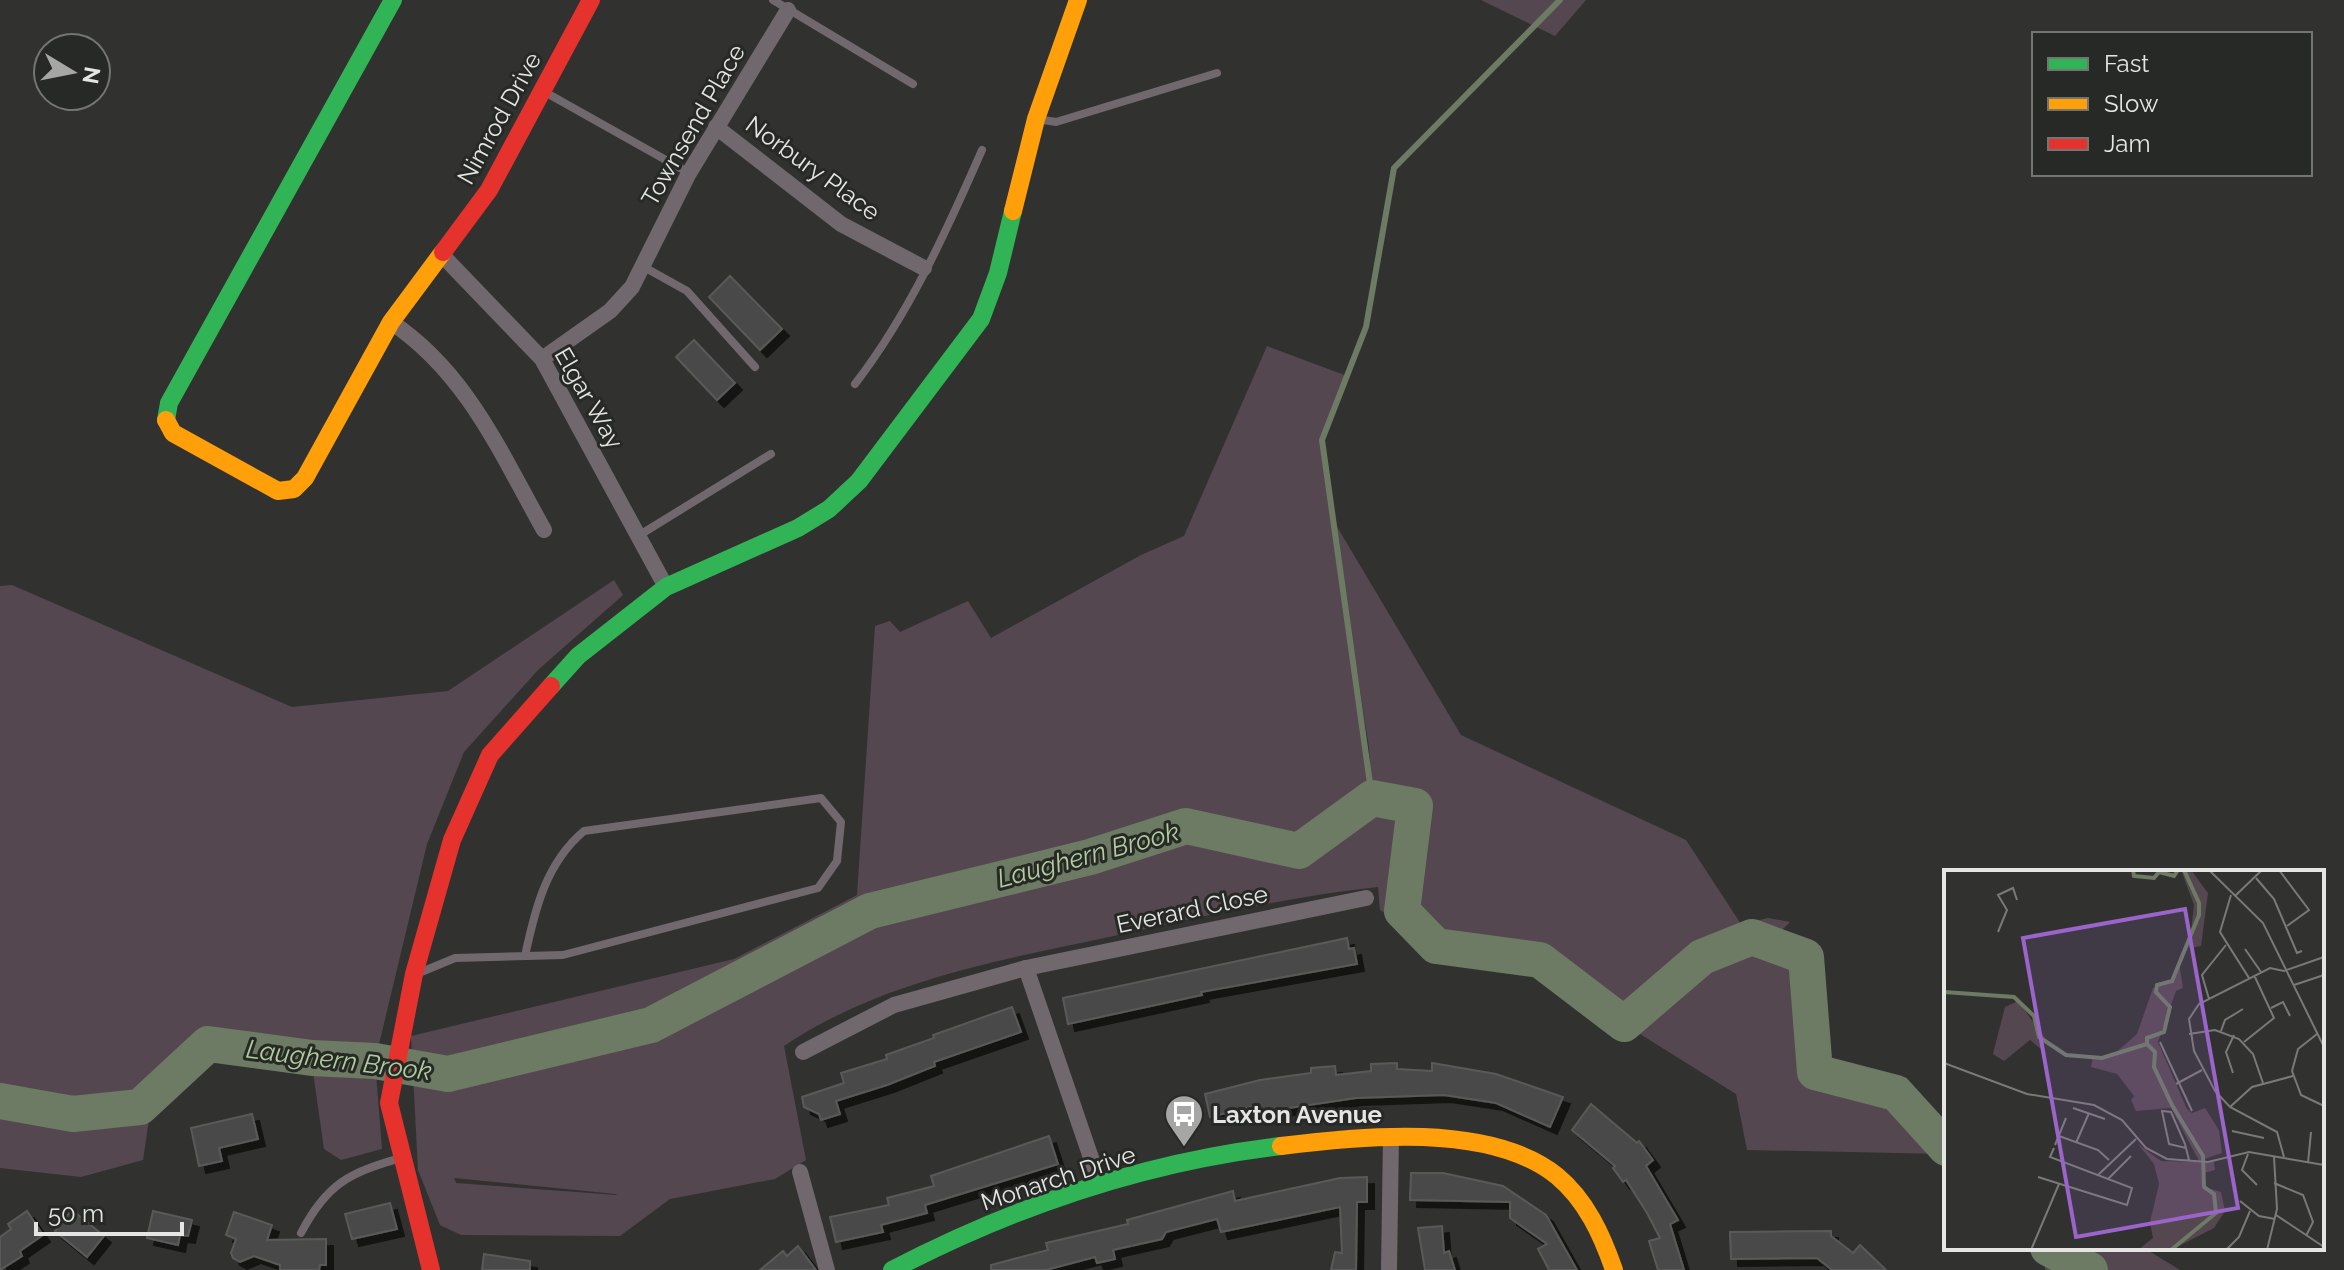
<svg xmlns="http://www.w3.org/2000/svg" width="2344" height="1270" font-family="Raleway,sans-serif">
<defs>
<filter id="shadow"><feDropShadow dx="7" dy="7" stdDeviation="0" flood-color="#0009"/></filter>
</defs>
<rect width="100%" height="100%" fill="#313230"/>
<g fill="#554750" fill-rule="evenodd">
<path d="M1481,0h105l-31,36z"/>
<path d="M1267,346l80,30 -25,64 14,85 125,210 225,105 55,84 27,-6 22,4 -12,12 28,23 9,115 81,21 50,55v6l-199,-4 -11,-56 -112,-70 -84,-64 -104,-14 -56,-36 -2,-23c-91,10 -179,30 -269,50 -113,24 -228,44 -325,109l22,114 -31,19 -105,20 -50,37 -159,-1 -21,-10 -22,-55 -7,-134 323,-77 123,-64 18,-269 15,-5 10,11 68,-31 23,37 150,-83 43,-19zM1346,599l23,149 2,34 -25,-182zM454,1178l162,16 1,1 -161,-12z"/>
<path d="M614,580l9,15 -85,75 -74,82 -37,92 -52,217 7,88 -41,11 -17,-11 -13,-91 -103,-14 -55,48 -10,68 -62,17 -81,-9v-582l12,-1 280,122 156,-16z"/>
<path d="M2046,1248h98l36,22h-135z"/>
</g>
<g fill="none" stroke-linecap="round" stroke-linejoin="round">
<path stroke="#6d7b64" stroke-width="6" d="M1372,798l-50,-358 44,-113 28,-159 166,-168"/>
<g stroke="#6d7b64" stroke-width="36">
<path d="M0,1101l73,13 67,-7 68,-63 104,14 63,3 73,13 203,-49 219,-114 220,-54 96,-31 113,25 73,-53 43,8 -13,105 34,35 104,14 84,64 78,-67 50,-20 54,20 9,115 81,21 50,55"/>
<path d="M2048,1248l42,22"/>
</g>
</g>
<g fill="#4a4a48" stroke="#595a59" stroke-width="2" filter="url(#shadow)">
<path d="M730,276l52,53 -22,21 -51,-53z"/>
<path d="M694,340l41,43 -18,17 -41,-43z"/>
<path d="M1347,938l2,11 5,-1 3,16 -156,28 1,3 -134,29 -5,-26z"/>
<path d="M1012,1007l9,25 -87,30 1,4 -48,19 -51,16 4,13 -19,6 -2,-6 -15,-7 -2,-10 42,-14 -3,-10 46,-14 -1,-4 48,-17 -1,-3z"/>
<path d="M1397,1063v6l35,2v-8l64,11 67,23 -13,30 -54,-24 -52,-8 -88,3 -100,15 -1,-7 -45,11 -5,-23 55,-14 51,-7v-5l24,-2 1,9 35,-4v-7z"/>
<path d="M1591,1104l46,39 2,-2 14,19 -7,6 32,54 -8,4 14,46h-26l-9,-29 11,-3 -13,-25 -21,-33 -3,2 -10,-14 2,-2 -43,-36z"/>
<path d="M252,1114l6,25 -39,9 3,13 -23,5 -8,-38z"/>
<path d="M1049,1136l9,28 -133,41 2,8 -46,12 2,7 -47,10 -6,-25 59,-12 -2,-7 47,-12 -3,-10z"/>
<path d="M1411,1173h32l60,13 43,29 31,55h-28l-11,-21 9,-5 -37,-26v-16l-100,-2z"/>
<path d="M1367,1177v25h-10l-1,68h-25l4,-18 7,1 -2,-46 -119,25 -4,-13 -51,13 -4,7 -49,11 2,9 -18,4 -2,-6 -49,13h-55v-5l57,-15 -2,-7 82,-19 -1,-4 106,-29 2,10 105,-23z"/>
<path d="M390,1203l7,26 -45,10 -7,-25z"/>
<path d="M72,1210l32,26 -17,21 -32,-26z"/>
<path d="M27,1211l16,24 -23,16 2,5 -22,14v-33l11,-8 -3,-5z"/>
<path d="M153,1211l39,9 -4,16 -8,-1 -2,10 -31,-7z"/>
<path d="M234,1212l38,13 -5,15 59,-1v26h-6l-1,5h-39v-5l-26,-9 -14,6 -7,-4 -2,-5 5,-14 -10,-4z"/>
<path d="M1442,1226l2,27 5,-2 6,19h-30l-7,-42z"/>
<path d="M1831,1231v5l22,17 7,-8 26,25h-54l-15,-12 -86,1 -1,-27z"/>
<path d="M798,1246l18,24h-56l23,-19 4,5z"/>
<path d="M484,1254l46,7v9h-48z"/>
</g>
<g fill="none" stroke-linecap="round" stroke-linejoin="round">
<g stroke="#70686d" stroke-width="8">
<path d="M773,0l140,84"/>
<path d="M543,91l146,82"/>
<path d="M1037,119l19,3 161,-49"/>
<path d="M644,267l43,24 68,76"/>
<path d="M855,384c54,-70 92,-154 127,-234"/>
<path d="M638,536l133,-82"/>
<path d="M419,973l36,-15 108,-3 255,-67 19,-27 4,-39 -20,-24 -237,33c-38,32 -49,78 -59,125"/>
<path d="M301,1233c25,-48 49,-62 101,-75"/>
</g>
<g stroke="#70686d" stroke-width="16">
<path d="M716,127l125,97 83,44"/>
<path d="M441,254l101,105 124,228"/>
<path d="M391,322c76,51 109,130 153,208"/>
<path d="M542,359l68,-48 22,-24 57,-114 99,-163"/>
<path d="M1026,968l74,216"/>
<path d="M803,1052l91,-47 132,-37 340,-70"/>
<path d="M800,1172l27,98"/>
<path d="M1389,1270l2,-134"/>
</g>
<g stroke="#30b455" stroke-width="18">
<path d="M166,420l3,-17 224,-403"/>
<path d="M551,686l27,-30 88,-69 132,-59 31,-19 30,-28 122,-162 17,-46 15,-62"/>
<path d="M892,1270c121,-63 252,-108 389,-124"/>
</g>
<g stroke="#ff9f0a" stroke-width="18">
<path d="M1013,211l23,-92 42,-119"/>
<path d="M166,420l7,13 105,58 16,-2 11,-11 86,-156 52,-70"/>
<path d="M1281,1146c79,-10 209,-24 276,30 29,24 45,59 57,94"/>
</g>
<g stroke="#e5322d" stroke-width="18">
<path d="M443,252l46,-62 102,-190"/>
<path d="M431,1270l-42,-167 25,-129 38,-134 38,-85 61,-69"/>
</g>
</g>
<defs>
<symbol id="bus-pin" viewBox="-11 -11 22 30"><path d="M0 17L-7.5 6A9.5 9.5 0 1 1 7.5 6Z" fill="#a6a7a5" stroke="#262925"/><path d="M-5-6H5V4H4V6H2V4H-2V6H-4V4H-5ZM-3.5-4V0h7V-4ZM-3.5 1.2v1.5H-2V1.2ZM2 1.2v1.5H3.5V1.2Z" fill="#fff"/></symbol>
</defs>
<g fill-rule="evenodd">
<use href="#bus-pin" x="1162" y="1092" width="44" height="60"/>
</g>
<g text-anchor="middle" dominant-baseline="central" stroke-width="6" stroke-linejoin="round" paint-order="stroke">
<g font-size="24" fill="#e5e6e4" stroke="#262925">
<text transform="translate(499 118) rotate(-61)">Nimrod Drive</text>
<text transform="translate(693 125) rotate(-60)">Townsend Place</text>
<text transform="translate(813 168) rotate(36)">Norbury Place</text>
<text transform="translate(589 398) rotate(60)">Elgar Way</text>
<text transform="translate(1192 909) rotate(-12)">Everard Close</text>
<text transform="translate(1058 1178) rotate(-18)">Monarch Drive</text>
</g>
<g font-size="24" font-weight="bold" fill="#e5e6e4" stroke="#262925" text-anchor="start">
<text x="1212" y="1114">Laxton Avenue</text>
</g>
<g font-size="26" font-style="italic" fill="#b0cc9d" stroke="#262925">
<text transform="translate(1088 855) rotate(-15)">Laughern Brook</text>
<text transform="translate(339 1060) rotate(7)">Laughern Brook</text>
</g>
</g>
<g transform="translate(1944 870)">
<rect width="380" height="380" fill="#313230"/>
<path d="M237,0h10l17,23 -7,53 -12,2 5,-43zM235,92l4,26 -7,3 -18,51 29,67 5,4 13,-5 14,22 3,23 -23,8 -28,-53 -35,3 -5,-11 3,-4 -17,-22 -26,-7 2,-10 20,-2 24,-21 16,-46 19,-7zM74,131l27,37 -3,12 -12,-10 -26,21 -11,-7 12,-47zM194,274l23,17 53,1 1,8 -11,3v14l17,5 4,19 -11,17 -43,22h-33l15,-12 -3,-16 9,-38 -5,-20z" fill="#554750"/>
<path fill="none" stroke="#6d7b64" stroke-width="4" d="M133,0h51M189,0l1,6 20,2 5,-6 15,4 4,-6M0,122l70,5 20,19 5,21 27,18 36,3 45,-14M227,380l45,-37 -2,-19 -10,-7 -1,-31 -31,-51 -18,-38 1,-15 -8,-8v-6l17,-6 6,-25 -14,-15 1,-7 15,-4 27,-66v-12l-15,-33"/>
<path fill="none" stroke="#797a78" stroke-width="2" d="M265,0l54,53 61,124M335,0l30,40 -22,16M312,8l18,21 23,54 5,-2M287,25l-11,37 29,46M291,26l27,-26M54,62l9,-22 -9,-15 15,-7 4,12M301,79l16,23M350,115l30,-10M265,129l-7,-24 24,-30M327,138l12,-6 7,14M277,161l4,-11 18,-11M245,164l26,-4 24,9 14,15 10,29M373,164l-19,15 -6,22 9,24 23,11M216,172l32,69M300,172l30,-24 -20,-43M0,193l83,31 67,11 28,15 24,28 21,11 41,3 41,-10 75,13M289,203l-7,-21 8,-17M232,214l26,-14M286,237l22,-20 41,-11M129,238l32,11M288,261l32,7M115,266l39,14 11,10M132,273l13,-30M111,275l11,-27M242,278l-17,-4 -7,-33 9,1 14,32 4,16M304,284l-6,16 15,15M340,287l-7,-25 -47,-25 -15,-16 -21,-40 -5,-32 10,-15 71,-36 14,3 40,-14M364,293l3,-31M154,305l38,-36M94,307l89,28 5,-17 -82,-31 4,-9M164,309l23,-23M330,313l29,12 10,27 -7,14M296,331l19,15 16,3M332,345l48,32M87,380l28,-66M282,380l13,-13 11,-26M323,380l10,-41 -3,-52"/>
<path fill="#9b64ca" fill-opacity="0.15" stroke="#9b64ca" stroke-width="4" d="M241,39l53,299 -162,29 -53,-299z"/>
<rect width="380" height="380" fill="none" stroke="#e5e6e4" stroke-width="4"/>
</g>
<rect x="2032" y="32" width="280" height="144" fill="#262925" stroke="#727571" stroke-width="2"/>
<rect x="2048" y="58" width="40" height="12" fill="#30b455" stroke="#727571" stroke-width="2"/>
<text x="2104" y="72" font-size="24" fill="#e5e6e4">Fast</text>
<rect x="2048" y="98" width="40" height="12" fill="#ff9f0a" stroke="#727571" stroke-width="2"/>
<text x="2104" y="112" font-size="24" fill="#e5e6e4">Slow</text>
<rect x="2048" y="138" width="40" height="12" fill="#e5322d" stroke="#727571" stroke-width="2"/>
<text x="2104" y="152" font-size="24" fill="#e5e6e4">Jam</text>
<g transform="translate(72 72) rotate(100)"><circle r="38" fill="#262925" stroke="#727571" stroke-width="2"/>
<path d="M0-6L14 30L0 20L-14 30Z" fill="#a6a7a5"/>
<text y="-12" font-size="22" font-weight="bold" text-anchor="middle" fill="#e5e6e4">N</text>
</g>
<path d="M36 1222v12h146v-12" fill="none" stroke="#e5e6e4" stroke-width="4"/>
<text x="48" y="1222" font-size="24" fill="#e5e6e4" stroke="#262925" stroke-width="6" paint-order="stroke">50 m</text>
</svg>
